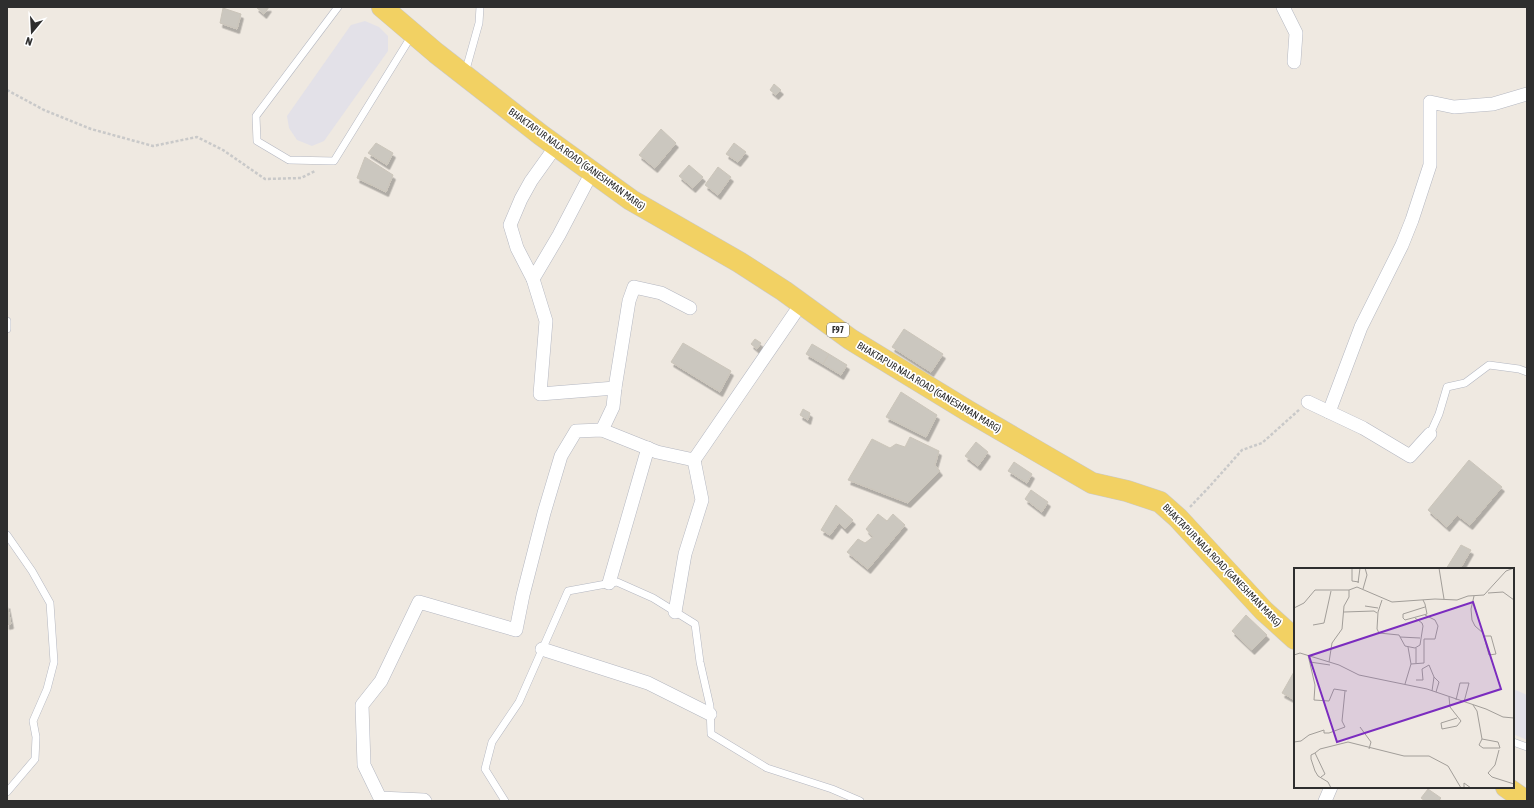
<svg xmlns="http://www.w3.org/2000/svg" width="1534" height="808" font-family="'Asap Condensed',sans-serif">
<defs>
<filter id="shadow"><feDropShadow dx="2.5" dy="4.5" stdDeviation="0" flood-color="#0004"/></filter>
</defs>
<rect width="100%" height="100%" fill="#efe9e1"/>
<g fill="#e3e1e8">
<path d="M365,21l14,6 9,9v15l-64,90 -12,5 -15,-6 -8,-12 -2,-12 64,-91z"/>
<path d="M1513,689l14,6v45l-14,-6z"/>
</g>
<g fill="#cbc7bf" stroke="#cbc5ba" filter="url(#shadow)">
<path d="M256,7h13l-5,7z"/>
<path d="M223,8l18,6 -4,15 -17,-6z"/>
<path d="M774,84l7,6 -5,5 -6,-5z"/>
<path d="M661,129l15,14 -21,25 -16,-13z"/>
<path d="M376,143l17,10 -6,12 -19,-12z"/>
<path d="M734,143l12,9 -8,10 -12,-8z"/>
<path d="M365,157l28,18 -7,17 -29,-14z"/>
<path d="M689,165l14,12 -10,11 -14,-12z"/>
<path d="M718,167l13,10 -13,18 -13,-10z"/>
<path d="M904,329l39,25 -12,18 -39,-25z"/>
<path d="M755,339l6,4 -4,6 -6,-5z"/>
<path d="M683,343l48,28 -11,21 -49,-30z"/>
<path d="M812,344l17,10 -6,10 -17,-10z"/>
<path d="M829,354l18,11 -6,10 -18,-11z"/>
<path d="M901,392l36,23 -11,22 -40,-20z"/>
<path d="M803,409l7,4 -2,7 -8,-5z"/>
<path d="M910,437l29,14 -4,14 5,6 -32,32 -60,-23 24,-41 18,9 6,-4 9,3z"/>
<path d="M976,442l12,10 -10,14 -13,-10z"/>
<path d="M1469,460l33,27 -32,38 -13,-10 -10,12 -19,-17z"/>
<path d="M1014,462l18,12 -5,9 -19,-12z"/>
<path d="M1031,490l17,12 -6,10 -17,-13z"/>
<path d="M836,505l17,15 -8,9 -6,-6 -9,12 -9,-5z"/>
<path d="M878,514l9,7 6,-7 12,11 -37,44 -21,-17 11,-13 7,4 8,-6 -7,-8z"/>
<path d="M1461,545l10,5 -11,19h-14z"/>
<path d="M7,604l4,20 -4,1z"/>
<path d="M1246,615l21,20 -15,15 -20,-19z"/>
<path d="M1295,670v30l-13,-7z"/>
<path d="M1428,789l13,9 -3,3h-13l-4,-3z"/>
</g>
<g fill="none" stroke-linecap="round" stroke-linejoin="round">
<defs>
<g id="lane">
<path d="M338,7l-82,109 1,25 32,19 45,1 78,-126"/>
<path d="M465,73l14,-50 1,-16"/>
<path d="M7,321v8"/>
<path d="M1430,434l9,-20 8,-27 18,-4 24,-18 30,4 8,3"/>
<path d="M7,535l25,36 18,32 4,59 -7,27 -14,32 3,16 -1,22 -28,33"/>
<path d="M1513,742l14,5"/>
<path d="M505,801l-20,-32 7,-27 27,-40 49,-111 49,-9 36,16 42,26 5,38 10,44 1,28 56,34 65,21 28,12"/>
</g>
<g id="street">
<path d="M1283,7l13,26 -2,29"/>
<path d="M556,146l-25,35 -10,18 -11,26 7,23 16,31 26,-44 33,-63"/>
<path d="M533,279l13,42 -6,73 75,-6 14,-87 5,-14 27,6 29,15"/>
<path d="M1308,402l55,26 47,28 20,-22"/>
<path d="M1329,412l32,-85 41,-82 10,-25 18,-55v-63l24,5 39,-3 34,-10"/>
<path d="M602,430l11,-23 2,-19"/>
<path d="M609,583l39,-135"/>
<path d="M675,612l10,-58 17,-54 -8,-40"/>
<path d="M542,649l106,34 62,31"/>
<path d="M425,801l-1,-1 -44,-2 -16,-33 -2,-60 19,-24 38,-79 97,28 7,-35 21,-82 17,-57 15,-25 26,-1 55,22 37,8 107,-156"/>
<path d="M1325,801l6,-14"/>
</g>
<g id="primary">
<path d="M382,7l54,46 105,82 90,65 108,62 45,29 66,48 118,72 124,72 35,8 33,11 18,16 86,93 31,28"/>
<path d="M1506,787l20,14"/>
</g>
</defs>
<use href="#lane" stroke="#b4b7c1" stroke-width="8"/>
<use href="#street" stroke="#b4b7c1" stroke-width="14"/>
<use href="#primary" stroke="#c9c9c9" stroke-width="22"/>
<g stroke="#c9c9c9" stroke-width="2.5" stroke-dasharray="3 2" stroke-linecap="butt">
<path d="M7,90l37,20 47,19 62,17 44,-9 26,13 42,29 36,-1 14,-7"/>
<path d="M1190,507l20,-21 32,-36 20,-7 38,-34"/>
</g>
<use href="#lane" stroke="#fff" stroke-width="7"/>
<use href="#street" stroke="#fff" stroke-width="13"/>
<use href="#primary" stroke="#f2d163" stroke-width="21"/>
</g>
<g text-anchor="middle" dominant-baseline="central" stroke-width="3.5" stroke-linejoin="round" paint-order="stroke">
<rect fill="#fff" stroke="#6d6d6d" stroke-width="1" x="827" y="323" width="22" height="14" rx="3"/>
<g font-size="9" font-weight="bold" fill="#2e2e2e">
<text x="838" y="330">F97</text>
</g>
<g font-size="10" fill="#2e2e2e" stroke="#fff">
<text transform="translate(577 159) rotate(36)">BHAKTAPUR NALA ROAD (GANESHMAN MARG)</text>
<text transform="translate(929 387) rotate(31)">BHAKTAPUR NALA ROAD (GANESHMAN MARG)</text>
<text transform="translate(1222 565) rotate(46)">BHAKTAPUR NALA ROAD (GANESHMAN MARG)</text>
</g>
</g>
<g transform="translate(1294 568)">
<rect width="220" height="220" fill="#efe9e1"/>
<path fill="none" stroke="#a29e99" stroke-width="1" d="M58,0v13l7,1M145,0l5,31M64,15l2,-15M69,21l4,-14 -2,-7M194,25l15,-1 11,8M180,28l-3,13 1,11 3,6 8,7 6,22 7,-1 -5,-18h-6M88,32l-4,12 -1,17 2,4 20,2 6,11 10,2 5,-3 3,-19 -1,-3 -7,-5M129,32l2,4 2,10 -22,6 -2,-2v-4l22,-7M71,38l13,2M0,40l10,-5 11,-13h34l8,-3 35,15 43,-3 22,1 11,-4 16,-1 22,-24 8,-3M50,44l30,-1 3,2M19,57l11,-2 7,-32M106,69l20,1M114,79l3,17M122,80v15M0,87l6,-2 39,12 20,10 68,14 59,20 17,8 11,1M14,87l7,30 -1,15 15,1 5,-12 13,2M16,94l20,3M35,94l3,-19 10,-14 2,-23 5,-9v-7M122,112h7l-1,-11 7,-4 5,12M111,116l6,-20 13,-1v-24h11l3,-13 -3,-6 -10,-5M138,123l2,-14 5,5 -3,10M155,129l1,10 11,14 -4,5 -15,3 -1,-6 16,-5M162,132l4,-17h9l-5,19M179,137l4,6 5,28 16,3 2,6h-17l-4,-3 3,-6M66,159l11,15 -2,7M0,174l7,-1 8,-6 15,-5v3h5l16,-6 -3,-6 3,-30M205,182l-4,15 -7,8 4,4 22,7M21,185l5,-4 28,-7 56,14h25l19,10 13,22M27,209l4,-3 -10,-21 -4,2v4l4,12 3,5 10,6 3,6M170,220v-5l7,5"/>
<path fill="#7b2cbf" fill-opacity="0.15" stroke="#7b2cbf" stroke-width="2" d="M179,34l28,87 -164,53 -28,-86z"/>
<rect width="220" height="220" fill="none" stroke="#2e2e2e" stroke-width="2"/>
</g>
<rect width="1534" height="808" fill="none" stroke="#2e2e2e" stroke-width="16"/>
<g transform="translate(32 32) rotate(198)" stroke="#ffffff" stroke-width="3" paint-order="stroke">
<path d="M0-3L7 15L0 10L-7 15Z" fill="#2e2e2e"/>
<text y="-6" font-size="11" font-weight="bold" text-anchor="middle" fill="#2e2e2e">N</text>
</g>
</svg>
